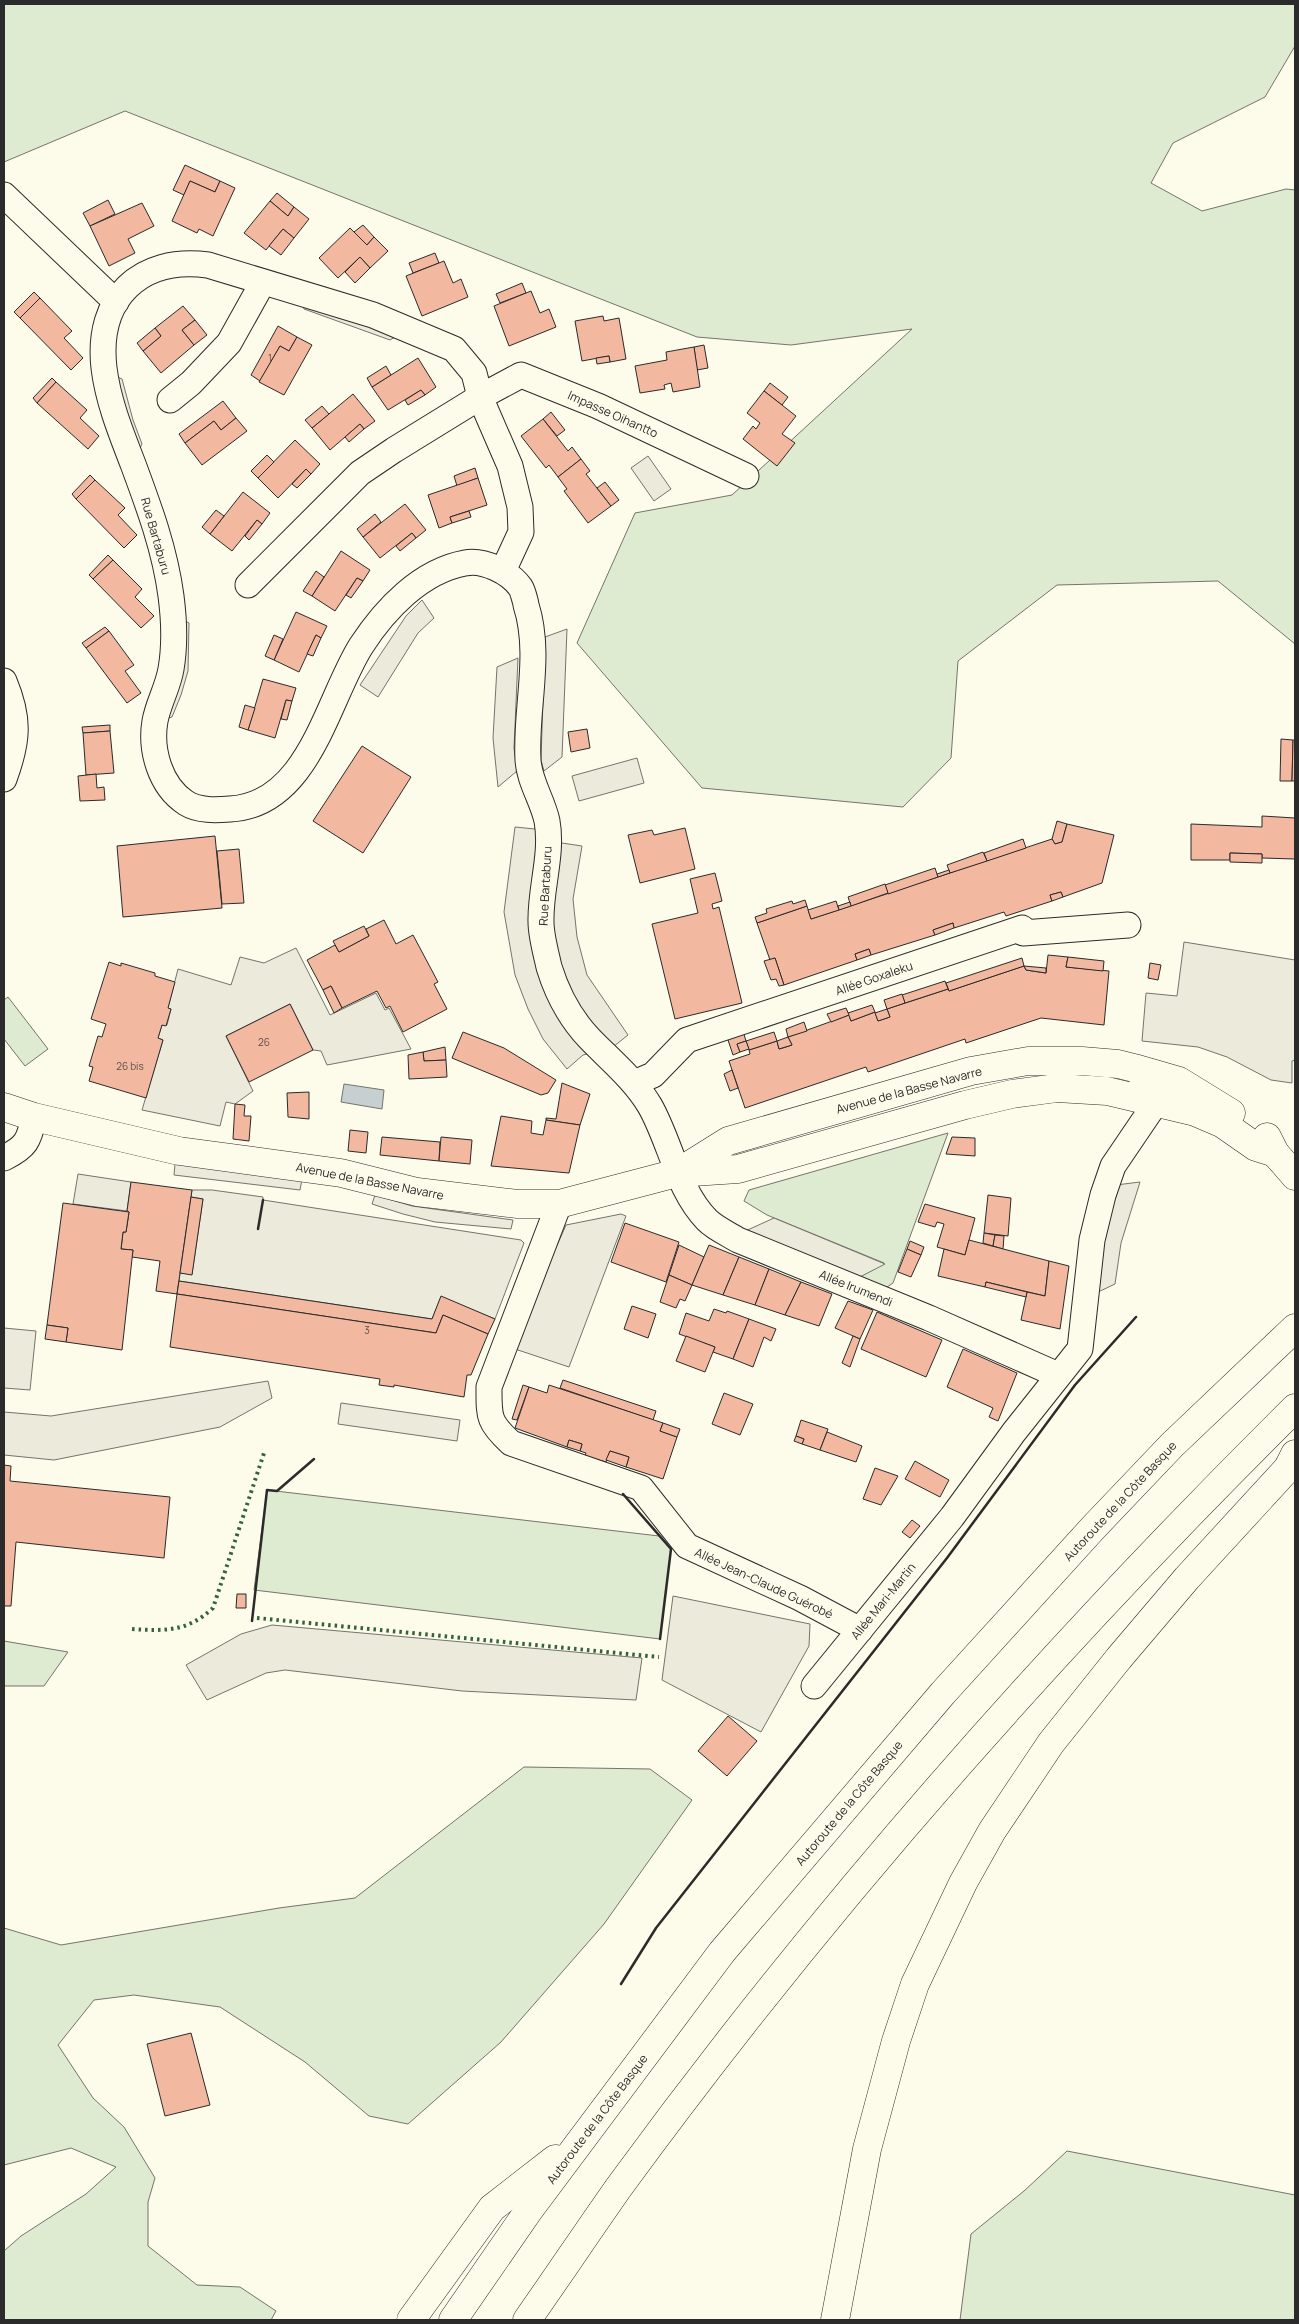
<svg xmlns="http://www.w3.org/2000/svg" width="1299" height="2324" font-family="Manrope,sans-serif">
<rect width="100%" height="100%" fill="#fdfbea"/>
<g fill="#deebd1" stroke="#74746e">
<path d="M4,4h1291v42l-30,51 -92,46 -22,40 51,28 84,-22 9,1v454l-77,-63 -161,4 -99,76 -7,97 -48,49 -201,-19 -125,-145 58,-130 97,-18 180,-166 -121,16 -94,-8 -572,-226 -121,51z"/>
<path d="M8,997l40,52 -23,17 -21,-27v-39z"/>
<path d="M948,1133l-55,150 -9,6 -26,-11 26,-15 -117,-48 -23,-14 5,-11z"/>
<path d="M267,1490l392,46 12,13 -11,90 -406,-49z"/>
<path d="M4,1641l64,11 -24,34h-40z"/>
<path d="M524,1767l126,2 42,31 -88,124 -103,118 -93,82 -39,-8 -64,-54 -85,-55 -86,-12 -40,5 -36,45 35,53 31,29 31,51 -7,24v44l49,39 43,2 36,24 -5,9h-267v-69l17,-15 65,-42 30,-27 -45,-19 -67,17v-237l57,17 218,-37 76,-10z"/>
<path d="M1067,2151l228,44v125h-335l11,-86 53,-43z"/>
</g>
<g fill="#eceadb" stroke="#74746e">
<path d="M301,299l99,35 -10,6 -86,-31z"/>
<path d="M112,374l10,5 11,41 9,24 -5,10z"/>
<path d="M648,456l23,33 -17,12 -23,-33z"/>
<path d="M422,600l12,18 -16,15 -40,64 -18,-12 46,-69z"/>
<path d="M179,618l10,5 -1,48 -7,24 -9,22 -9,3z"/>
<path d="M567,629l-5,128 -18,14 -3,-11 4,-123z"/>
<path d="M518,658l-4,90 3,23 -19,16 -5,-49 4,-71z"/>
<path d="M637,758l7,25 -65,18 -7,-25z"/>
<path d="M515,827l20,2 27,14 20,3 -9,53 4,38 10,38 41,60 -15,12 -30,8 -16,14 -24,-30 -15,-30 -13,-34 -11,-63z"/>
<path d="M1184,942l111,18v100l-3,1v22l-21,-3 -44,-23 -29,-10 -56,-6 4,-48 31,3z"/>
<path d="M296,948l34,67 46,-22 9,17 4,-2 22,41 -84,16 -6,-14 -8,-1 -23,-46 -64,32 27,55 -18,13 -9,-2 -6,24 -78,-16 21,-70 -5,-2 4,-13h5l4,-16 -3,-1 10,-39 53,16 9,-28 24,6z"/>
<path d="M175,1164l127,15 -2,11 -126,-15z"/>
<path d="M78,1174l53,8 -4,29 -54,-7z"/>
<path d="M1140,1182l-19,61 -6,41 -19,9 5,-45 15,-63z"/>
<path d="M192,1190h20l51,7v3l258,40 3,3 -29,76 -54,-22 -9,22 -253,-38 1,-8 12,1 11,-75 -12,-2z"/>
<path d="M375,1195l37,11 101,14 -2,9 -76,-7 -32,-8 -31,-10z"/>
<path d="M621,1214l5,2 -57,151 -57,-19 54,-123z"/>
<path d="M774,1218l111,46 -27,14 -117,-45z"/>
<path d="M4,1328l32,3 -6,59 -26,-2z"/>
<path d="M268,1381l4,17 -52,29 -166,33 -50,-5v-43l47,4z"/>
<path d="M341,1403l119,17 -3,21 -119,-17z"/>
<path d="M673,1596l137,28 -1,22 -48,86 -99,-52z"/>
<path d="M272,1625l370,33 -6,42 -174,-9 -177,-21 -19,3 -59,27 -21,-35 55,-31z"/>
</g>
<path fill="#c7d0d0" stroke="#74746e" d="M344,1084l40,6 -2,19 -41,-7z"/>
<g fill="#f2b8a0" stroke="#2b2b2b">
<path d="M185,165l35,16 -5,11 -25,-11 -6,14 -11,-5z"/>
<path d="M190,181l25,11 5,-11 15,7 -22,48 -14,-7 -2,4 -25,-12z"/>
<path d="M277,193l17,14 -6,9 -18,-15z"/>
<path d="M108,200l7,14 -25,12 -7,-13z"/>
<path d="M270,201l18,15 6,-9 15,12 -15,19 -11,-9 -17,21 -22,-17z"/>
<path d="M142,203l12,23 -26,13 7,14 -26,13 -19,-40z"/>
<path d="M363,225l11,12 -7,8 -13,-13z"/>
<path d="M350,228l17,17 7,-8 14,14 -18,17 -10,-11 -22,21 -19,-20z"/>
<path d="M283,229l11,9 -13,17 -12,-9z"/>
<path d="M435,253l4,10 -26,10 -4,-10z"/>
<path d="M360,257l10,11 -15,15 -10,-11z"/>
<path d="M444,261l9,22 8,-4 7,18 -46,19 -16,-40z"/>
<path d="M522,283l4,10 -26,10 -4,-9z"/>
<path d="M531,291l9,22 9,-4 7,18 -47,19 -15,-40z"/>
<path d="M34,292l6,6 -20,20 -6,-6z"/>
<path d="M40,298l32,33 -8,7 19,20 -12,12 -51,-52z"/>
<path d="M183,306l12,14 -13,10 12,15 -33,28 -18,-22 18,-15 -6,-8z"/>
<path d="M603,316l1,5 15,-3 7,41 -16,3 -1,-6 -27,5 -7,-40z"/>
<path d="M195,320l12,15 -13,10 -12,-15z"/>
<path d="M278,326l19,11 -8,14 -9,-5 -20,35 -9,-6z"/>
<path d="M155,328l6,8 -18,15 -6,-8z"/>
<path d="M297,337l15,8 -28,50 -25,-13 21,-36 9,5z"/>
<path d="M704,345l4,23 -11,2 -3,-23z"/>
<path d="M694,347l6,40 -27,5 -2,-9 -7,2 1,4 -25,4 -5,-27 32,-6 -1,-8z"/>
<path d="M609,356l1,6 -13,2 -1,-6z"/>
<path d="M418,358l18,29 -11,8 -4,-5 -33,20 -16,-23z"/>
<path d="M386,366l5,9 -19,12 -5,-9z"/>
<path d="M52,378l4,4 -19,21 -4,-5z"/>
<path d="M56,382l31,28 -7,8 19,18 -11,13 -51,-46z"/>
<path d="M770,383l18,14 -6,8 -18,-14z"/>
<path d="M421,390l4,5 -17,10 -3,-5z"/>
<path d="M764,391l32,25 -14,18 13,9 -18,23 -34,-27 10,-13 3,3 4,-6 -13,-10z"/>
<path d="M353,394l22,27 -11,8 -4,-5 -30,26 -18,-22z"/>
<path d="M223,401l13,17 -15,12 -7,-9 -29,22 -6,-9z"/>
<path d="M322,406l7,8 -17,14 -7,-8z"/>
<path d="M551,412l14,18 -8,6 -14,-17z"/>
<path d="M236,418l11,13 -45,34 -17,-22 29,-22 7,9z"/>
<path d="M543,419l25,32 4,-4 9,12 -23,18 -9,-12 -3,3 -25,-32z"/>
<path d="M360,424l4,5 -15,13 -4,-5z"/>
<path d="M295,440l25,24 -9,10 -5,-5 -28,29 -20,-20z"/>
<path d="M267,455l7,7 -16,16 -7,-7z"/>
<path d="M581,459l9,12 -4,3 25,32 -23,17 -24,-32 3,-2 -9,-12z"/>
<path d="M475,468l3,10 -21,8 -3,-10z"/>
<path d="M306,469l5,5 -14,14 -5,-4z"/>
<path d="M90,475l5,5 -19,19 -4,-5z"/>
<path d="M478,478l9,27 -37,12 2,6 -13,5 -11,-33z"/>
<path d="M95,480l30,28 -7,7 19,20 -13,13 -48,-49z"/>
<path d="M605,482l14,18 -8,6 -14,-18z"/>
<path d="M243,492l27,21 -8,11 -5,-4 -25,31 -22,-17z"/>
<path d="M405,504l21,26 -10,8 -4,-5 -32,25 -17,-21z"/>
<path d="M216,510l8,6 -14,18 -8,-7z"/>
<path d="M469,511l2,6 -19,6 -2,-6z"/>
<path d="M375,514l6,8 -18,15 -6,-8z"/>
<path d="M257,520l5,4 -13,16 -4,-4z"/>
<path d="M412,533l4,5 -16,13 -4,-5z"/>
<path d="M341,551l29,19 -7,11 -6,-3 -22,33 -23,-15z"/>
<path d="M108,555l5,5 -20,19 -4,-4z"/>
<path d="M113,560l29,29 -7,8 19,19 -13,12 -48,-49z"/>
<path d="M316,571l8,6 -12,19 -9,-5z"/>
<path d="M357,578l6,3 -12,17 -5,-3z"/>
<path d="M296,612l31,14 -6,12 -5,-3 -17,37 -25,-12z"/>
<path d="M105,627l4,4 -23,17 -4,-5z"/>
<path d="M109,631l25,34 -9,6 16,22 -14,10 -41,-55z"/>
<path d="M274,635l9,4 -9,21 -9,-4z"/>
<path d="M316,635l5,3 -8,18 -6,-2z"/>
<path d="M263,679l33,9 -4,13 -6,-1 -11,38 -27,-8z"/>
<path d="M286,700l6,1 -5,19 -6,-1z"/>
<path d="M245,705l10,3 -7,22 -9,-3z"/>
<path d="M110,725v6l-27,2 -1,-6z"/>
<path d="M587,729l3,19 -19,4 -3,-20z"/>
<path d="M110,731l4,42 -28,2 -3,-42z"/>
<path d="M1281,739l12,1 -1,41h-12z"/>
<path d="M1293,740h2v41h-3z"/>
<path d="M362,746l49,31 -48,76 -50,-32z"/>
<path d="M96,774l1,14 7,-1 1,13 -25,1 -2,-25z"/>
<path d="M1262,816l33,2v41l-33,-1v-4l-32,-1v7h-39v-36l71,3z"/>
<path d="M1057,821l10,3 -5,18 -7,2 -3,-5z"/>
<path d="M1067,824l47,11 -12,48 -39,14 -2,-5 -11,3 2,6 -46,15 -2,-4 -50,16 -1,-5 -20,7 2,5 -64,20 -2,-6 -14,5 2,6 -73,25 -9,-27 -5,2 -13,-37 50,-17 4,13 241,-80 3,5 7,-2z"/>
<path d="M685,828l10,41 -55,14 -12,-48 24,-5 2,5z"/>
<path d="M215,836l7,72 -99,9 -6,-71z"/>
<path d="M1023,839l3,9 -39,13 -3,-8z"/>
<path d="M239,849l5,54 -22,1 -5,-53z"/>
<path d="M983,852l4,9 -37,12 -3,-8z"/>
<path d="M1230,853l32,1v9l-32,-1z"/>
<path d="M935,868l3,9 -50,17 -3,-9z"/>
<path d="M949,870l1,3 -12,4 -1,-3z"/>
<path d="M715,873l7,28 -10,3 1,5 6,-2 23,96 -67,16 -23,-95 46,-11 -8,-34z"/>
<path d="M885,884l3,9 -37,13 -3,-9z"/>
<path d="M1061,892l2,5 -11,4 -2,-6z"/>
<path d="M805,900l2,6 -50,17 -2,-6 12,-4 -1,-4 26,-8 1,3z"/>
<path d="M836,901l3,9 -28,9 -3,-9z"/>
<path d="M850,902l1,4 -12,4 -1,-4z"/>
<path d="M384,920l12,24 17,-9 25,47 -4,2 13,25 -44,23 -13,-26 -4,2 -9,-17 -35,17 -11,-22 -8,4 -16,-30 28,-15 4,7 30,-16 -3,-7z"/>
<path d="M953,923l1,5 -19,7 -2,-5z"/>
<path d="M364,926l5,10 -30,16 -6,-11z"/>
<path d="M869,949l2,6 -14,5 -2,-6z"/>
<path d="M1048,955l20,2 -2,10 43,4 -5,54 -63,-7 -75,25 -1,-4 -97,33 -2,-5 -121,41 -16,-47 21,-7 -1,-4 28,-9 2,8 7,-2 6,-2 -4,-8 61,-22 2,6 24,-9 3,9 12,-4 -3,-8 61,-20 1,2 75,-25 2,4 20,3z"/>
<path d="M1068,957l36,4 -1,10 -37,-4z"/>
<path d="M775,958l9,27 -5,1 -3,-7 -5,1 -7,-19z"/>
<path d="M1022,958l2,8 -75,25 -3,-8z"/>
<path d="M109,962l12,4v-3l34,10v3l20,6 -7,26 3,1 -5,17 -4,-1 -4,13 5,2 -17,58 -57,-17 4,-14 -4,-1 9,-30 4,1 4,-13 -15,-5z"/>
<path d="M1150,963l11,2 -3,15 -10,-2z"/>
<path d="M1024,966l22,2v5l-20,-3z"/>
<path d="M945,981l3,8 -43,14 -3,-8z"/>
<path d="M331,986l11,22 -8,5 -11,-23z"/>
<path d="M902,994l3,9 -18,6 -3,-9z"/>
<path d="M290,1004l23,46 -64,32 -23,-46z"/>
<path d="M872,1005l3,7 -24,9 -3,-8z"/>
<path d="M846,1008l3,7 -18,7 -4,-8z"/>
<path d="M887,1009l3,8 -12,4 -3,-8z"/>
<path d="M804,1022l3,9 -19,6 -2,-8z"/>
<path d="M743,1031l3,10 -9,3 3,8 -7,3 -6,-18z"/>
<path d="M463,1032l41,16 52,32 -8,13 -7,2 -89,-37z"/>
<path d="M774,1032l3,9 -28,9 -3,-9z"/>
<path d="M788,1037l4,8 -13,4 -2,-8z"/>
<path d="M746,1041l3,8 -9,3 -3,-8z"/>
<path d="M445,1047l1,13 -22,1 -1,-9z"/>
<path d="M423,1052l1,9 22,-1 1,17 -38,2 -1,-24z"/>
<path d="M732,1070l6,18 -8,3 -6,-17z"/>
<path d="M562,1083l28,11 -10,31 -34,-5v-2l10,1z"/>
<path d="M309,1092v27l-21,-2 -1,-24z"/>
<path d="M235,1104l10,1 -1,11h7l-2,25 -16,-2z"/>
<path d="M501,1116l31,5 -1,12 12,2 3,-15 34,5 -11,48 -78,-7z"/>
<path d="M350,1130l18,2 -2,21 -18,-2z"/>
<path d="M382,1137l58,5 -1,19 -59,-6z"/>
<path d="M441,1137l31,3 -2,24 -31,-3z"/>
<path d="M952,1137l23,1v18l-29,-2z"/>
<path d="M131,1182l61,8 -15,104 -21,-3 4,-30 -28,-4 1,-7 -12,-1 2,-17h3l3,-20 -2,-1z"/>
<path d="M988,1195l23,3 -3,38 -24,-3z"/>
<path d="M191,1197l12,2 -11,76 -12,-2z"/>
<path d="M63,1203l66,9 -3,20h-3l-2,17 12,1 -11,100 -56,-8 2,-14 -21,-3z"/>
<path d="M925,1204l50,14 -10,37 -28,-8 7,-23 -7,-2 -2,5 -17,-5z"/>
<path d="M625,1223l54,19 -13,40 -55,-20z"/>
<path d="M984,1233l11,2 -2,11 -10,-3z"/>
<path d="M995,1235l9,1 -1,13 -10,-3z"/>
<path d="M969,1240l80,21 -4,35 -59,-14 -1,5 -47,-11 6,-27 21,6z"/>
<path d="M910,1241l14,6 -3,8 -14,-6z"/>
<path d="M679,1245l25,12 -12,28 -23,-10z"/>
<path d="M709,1245l30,12 -16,38 -31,-10z"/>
<path d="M907,1249l14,6 -10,22 -13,-5z"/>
<path d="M739,1257l30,12 -14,36 -32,-10z"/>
<path d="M1049,1261l20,5 -9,63 -39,-9 6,-28 18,4z"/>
<path d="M769,1269l32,13 -16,33 -30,-10z"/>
<path d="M669,1275l23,10 -7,16 -5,-2 -4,9 -16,-6z"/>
<path d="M179,1281l253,38 9,-23 54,23 -7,15 -45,-19 -7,18 -259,-39z"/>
<path d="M801,1282l31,12 -13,32 -34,-11z"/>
<path d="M986,1282l41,10 -1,5 -41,-10z"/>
<path d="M177,1294l259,39 7,-18 45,19 -17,41h-4l-3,22 -70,-12v2l-15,-2 1,-6 -210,-32z"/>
<path d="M848,1301l25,9 -13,29 -25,-11z"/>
<path d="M632,1306l24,8 -8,24 -24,-9z"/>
<path d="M714,1309l12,4 1,-2 22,8 -16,40 -20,-7 2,-5 -36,-13 7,-21 23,8z"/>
<path d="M877,1312l65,28 -16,37 -65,-28z"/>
<path d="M749,1319l27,10 -5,12 -7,-4 -11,30 -20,-8z"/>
<path d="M47,1325l21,3 -2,14 -21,-3z"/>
<path d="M686,1336l29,11 -10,25 -29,-11z"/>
<path d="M853,1336l7,3 -10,28 -8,-4z"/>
<path d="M963,1349l54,24 -19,48 -9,-4 4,-9 -46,-21z"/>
<path d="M563,1380l93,31 -3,9 -93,-32z"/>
<path d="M523,1385l6,2 -12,33 -5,-1z"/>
<path d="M549,1385l114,38 -3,8 17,6 -14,42 -37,-12 3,-10 -19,-6 -4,11 -21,-6 1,-3 -6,-2 2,-7 -13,-4 -2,7 -52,-19 14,-41 18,6z"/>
<path d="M724,1393l29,11 -13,31 -28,-11z"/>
<path d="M801,1420l27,9 -8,21 -18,-6 2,-5 -8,-3z"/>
<path d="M663,1423l17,6 -3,8 -17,-6z"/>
<path d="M827,1432l35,14 -6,16 -36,-12z"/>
<path d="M796,1436l8,3 -2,5 -8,-3z"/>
<path d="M569,1440l13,4 -2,7 -13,-4z"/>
<path d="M610,1451l19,6 -3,10 -20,-7z"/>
<path d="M915,1461l34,19 -9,17 -35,-18z"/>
<path d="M4,1465l7,1 -1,15 160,16 -6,61 -148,-16 -5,64h-7z"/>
<path d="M875,1468l23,8 -17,29 -18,-6z"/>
<path d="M912,1520l8,6 -10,12 -8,-6z"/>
<path d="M237,1594h9v14h-10z"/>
<path d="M728,1716l29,25 -30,35 -29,-25z"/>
<path d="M191,2033l19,72 -45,11 -18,-72z"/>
</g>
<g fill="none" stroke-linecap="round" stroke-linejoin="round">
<defs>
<g id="street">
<path d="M4,195l112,107"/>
<path d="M170,400l21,-17 38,-40 34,-61"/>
<path d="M503,571l18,-39 -1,-25 -10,-41 -30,-69 -6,-24 -20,-24 -81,-34 -165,-50c-68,-9 -112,33 -104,103 4,33 17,65 29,96 16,43 32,86 38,132 3,23 4,50 0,73 -3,18 -13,35 -16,52 -5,29 5,65 31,82 13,8 30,7 44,6 79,-4 97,-109 131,-163 24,-37 60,-75 104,-83 18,-4 45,9 56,25 1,1 5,15 5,17 16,50 -1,104 2,155 1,21 15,41 19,61 6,33 -7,68 -6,101 0,14 5,31 8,45 8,26 21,51 40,71 21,22 45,41 61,68 21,37 27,83 57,114 8,8 21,14 31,20l191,78 129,57"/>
<path d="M248,585l112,-112 34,-23 86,-53 41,-22 77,31 148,70"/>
<path d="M4,681c16,38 14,60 0,98"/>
<path d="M634,1083l19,-8 34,-35 335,-112 1,5 105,-8"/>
<path d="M4,1158c22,-11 25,-17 30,-41"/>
<path d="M559,1204l-70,183c0,30 -1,35 22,56l130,45 46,58 113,52 60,32"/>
<path d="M814,1686l138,-169 62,-85 66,-83 12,-109 11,-45 10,-29 38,-56 1,-8 -10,-19"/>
</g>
<g id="secondary">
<path d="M4,1107l30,10 145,34 162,22 76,19 101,12h41l118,-31 61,-4 227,-64 47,-11 45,-6 50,3 88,21 28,12 33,23 19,6"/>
<path d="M1267,1137l8,16 20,23"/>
<path d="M680,1171l48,-30 243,-70 57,-10h54l36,3 16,4 45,13 52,32"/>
</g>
<g id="highway">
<path d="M411,2320l81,-112 63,-49"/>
<path d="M453,2320l76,-110 193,-258 221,-259 149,-164 80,-84 123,-117"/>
<path d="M527,2320c31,-44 61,-89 92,-133 203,-278 432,-537 676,-779"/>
<path d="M835,2320l32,-171 29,-108 19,-57 48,-101 29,-52 59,-88 68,-85 68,-80 101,-110 7,-14"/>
</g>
</defs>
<use href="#street" stroke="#2b2b2b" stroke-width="27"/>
<use href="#secondary" stroke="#2b2b2b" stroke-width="29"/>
<use href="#highway" stroke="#2b2b2b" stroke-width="29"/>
<use href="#street" stroke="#fdfbea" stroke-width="25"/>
<use href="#secondary" stroke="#fdfbea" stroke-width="28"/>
<use href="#highway" stroke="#fdfbea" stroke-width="28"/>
<g stroke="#34623c" stroke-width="4" stroke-dasharray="2.5 4" stroke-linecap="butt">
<path d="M257,1618l402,39"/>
<path d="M132,1629c33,2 55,3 81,-21l51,-155"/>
</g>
<g stroke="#2b2b2b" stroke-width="2.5">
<path d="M258,1229l5,-29"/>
<path d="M623,1494l48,55 -11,90"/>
<path d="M252,1621l15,-131 10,1 37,-32"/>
<path d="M621,1984l35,-56 291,-370 128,-173 61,-68"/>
</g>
</g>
<g text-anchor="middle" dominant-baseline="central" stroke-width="4" stroke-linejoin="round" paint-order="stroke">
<g font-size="10" fill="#5d4e48">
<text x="270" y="358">1</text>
<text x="264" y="1042">26</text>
<text x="130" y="1066">26 bis</text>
<text x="367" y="1330">3</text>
</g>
<g font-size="12" fill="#2b2b2b" stroke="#fdfbea">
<text transform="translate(613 414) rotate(24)">Impasse Oihantto</text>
<text transform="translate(156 536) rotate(74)">Rue Bartaburu</text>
<text transform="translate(545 886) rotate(-87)">Rue Bartaburu</text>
<text transform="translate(874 978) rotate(-19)">Allée Goxaleku</text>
<text transform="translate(909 1090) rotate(-15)">Avenue de la Basse Navarre</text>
<text transform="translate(370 1181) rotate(11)">Avenue de la Basse Navarre</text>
<text transform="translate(856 1288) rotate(22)">Allée Irumendi</text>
<text transform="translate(1120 1501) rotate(-47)">Autoroute de la Côte Basque</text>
<text transform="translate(764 1583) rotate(25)">Allée Jean-Claude Guérobé</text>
<text transform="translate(883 1601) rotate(-51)">Allée Mari-Martin</text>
<text transform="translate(849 1803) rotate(-50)">Autoroute de la Côte Basque</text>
<text transform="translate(597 2119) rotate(-53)">Autoroute de la Côte Basque</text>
</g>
</g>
<rect width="1299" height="2324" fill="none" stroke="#2b2b2b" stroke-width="10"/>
</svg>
